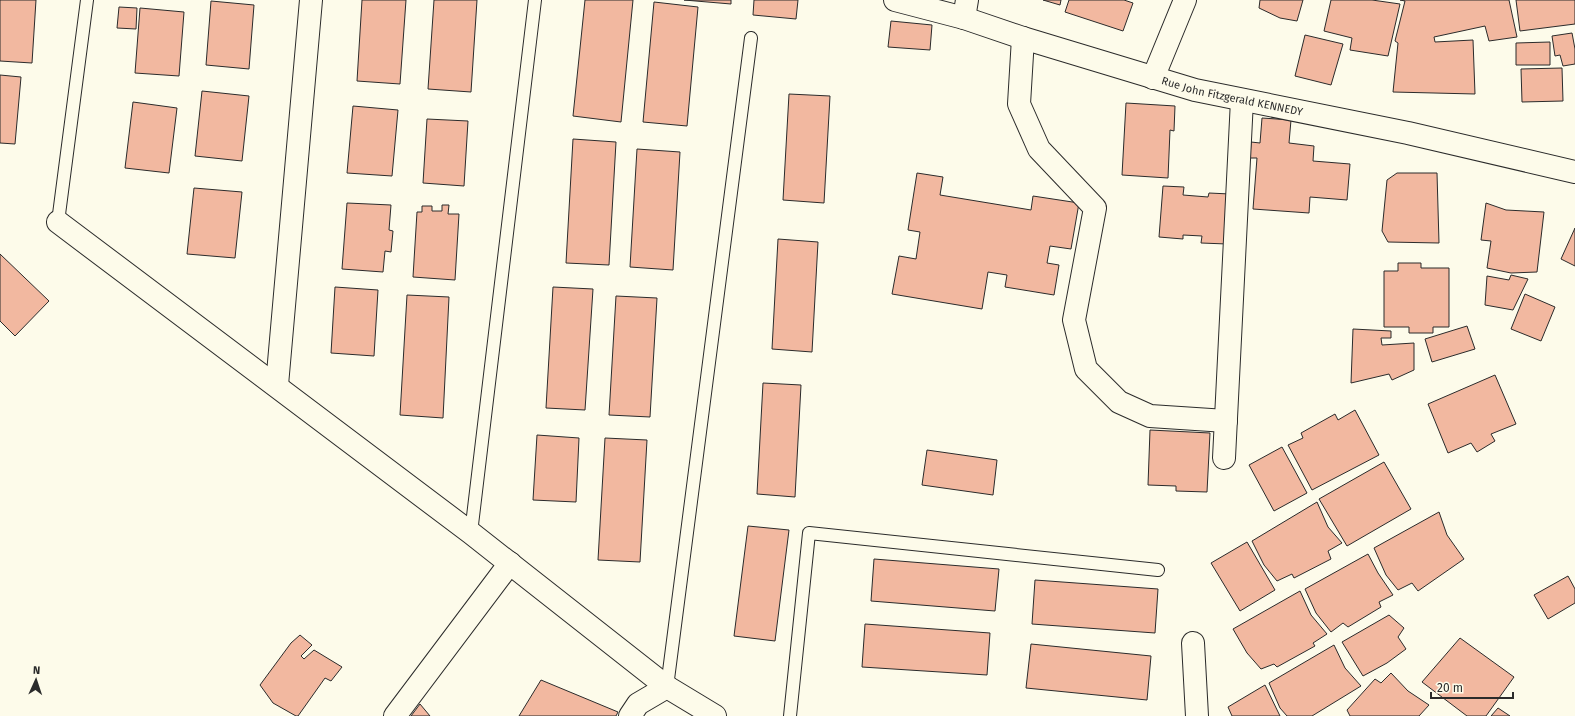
<svg xmlns="http://www.w3.org/2000/svg" width="1575" height="716" font-family="'Fira Sans',sans-serif">
<rect width="100%" height="100%" fill="#fdfbea"/>
<g fill="#f2b8a0" stroke="#2b2b2b">
<path d="M0,0h36l-4,63 -32,-2z"/>
<path d="M362,0h44l-6,84 -43,-3z"/>
<path d="M434,0h43l-6,92 -43,-3z"/>
<path d="M585,0h48l-12,122 -48,-6z"/>
<path d="M684,0h47v4z"/>
<path d="M754,0h44l-2,19 -43,-4z"/>
<path d="M1043,0h18l-1,5z"/>
<path d="M1069,0h55l9,3 -10,28 -58,-19z"/>
<path d="M1260,0h43l-6,21 -17,-3 -21,-10z"/>
<path d="M1331,0h41l28,4 -12,52 -38,-6 2,-12 -28,-7z"/>
<path d="M1509,0l8,37 -28,4 -4,-15 -51,11 1,5 38,-2 2,54 -82,-2 5,-49 -3,-2 10,-40 -5,-1z"/>
<path d="M1516,0h59v24l-55,7z"/>
<path d="M211,1l43,4 -5,64 -43,-4z"/>
<path d="M654,2l44,5 -11,119 -44,-4z"/>
<path d="M119,7l18,1 -1,21 -19,-1z"/>
<path d="M140,8l44,4 -5,64 -44,-3z"/>
<path d="M891,21l41,4 -2,25 -42,-3z"/>
<path d="M1572,33l3,16v15l-12,2 -3,-11 -5,1 -3,-20z"/>
<path d="M1305,35l38,9 -12,41 -36,-9z"/>
<path d="M1550,42v23h-34v-22z"/>
<path d="M1562,68l1,33 -41,1 -1,-33z"/>
<path d="M0,75l21,2 -6,67 -15,-1z"/>
<path d="M202,91l47,5 -7,65 -47,-5z"/>
<path d="M789,94l41,2 -6,107 -41,-3z"/>
<path d="M133,102l44,6 -8,65 -44,-5z"/>
<path d="M1126,103l49,3 -1,25 -4,-1 -2,48 -46,-3z"/>
<path d="M353,106l45,4 -6,66 -45,-3z"/>
<path d="M1262,118l29,2 -2,23 25,3 -1,15 37,3 -3,36 -37,-3 -1,16 -56,-4 4,-51h-7l1,-16 9,1z"/>
<path d="M427,119l41,2 -4,65 -41,-3z"/>
<path d="M573,139l43,3 -7,123 -43,-2z"/>
<path d="M637,149l43,3 -7,118 -43,-3z"/>
<path d="M917,173l26,4 -3,18 91,15 2,-14 46,7 -8,46 -21,-3 -3,17 12,2 -5,30 -49,-8 2,-12 -19,-3 -6,37 -90,-15 7,-38 17,3 4,-27 -12,-2z"/>
<path d="M1397,173h40l2,70 -51,-1 -6,-11 5,-51z"/>
<path d="M1163,186l21,1 -1,8 25,2 1,-4 21,1 -3,50 -26,-1 1,-7 -19,-1v4l-24,-2z"/>
<path d="M194,188l48,4 -7,66 -48,-4z"/>
<path d="M347,203l44,2 -2,25 4,1 -2,21 -6,-1 -2,21 -41,-3z"/>
<path d="M1486,203l20,7 38,2 -7,60 -26,1 -24,-5 4,-27 -10,-1z"/>
<path d="M442,205h7l-1,9h11l-4,66 -42,-3 4,-65h5v-6h10v5h10z"/>
<path d="M1575,228v38l-14,-7z"/>
<path d="M778,239l40,3 -6,110 -40,-3z"/>
<path d="M0,254l49,47 -34,35 -15,-15z"/>
<path d="M1398,263h23v5h28v59h-16v6h-24v-6h-25v-56h14z"/>
<path d="M1511,275l17,4 -15,31 -28,-5 2,-29 22,4z"/>
<path d="M335,287l43,3 -4,66 -43,-3z"/>
<path d="M553,287l40,2 -8,121 -39,-2z"/>
<path d="M1525,294l30,13 -14,34 -30,-12z"/>
<path d="M407,295l42,2 -6,121 -43,-3z"/>
<path d="M616,296l41,2 -7,119 -41,-2z"/>
<path d="M1467,326l8,23 -43,13 -7,-23z"/>
<path d="M1353,329l38,2v7h-10l1,7 32,-2v27l-22,10 -3,-6 -38,9z"/>
<path d="M1495,375l21,49 -25,10 4,7 -18,11 -6,-9 -23,10 -20,-49z"/>
<path d="M763,383l38,2 -6,112 -38,-3z"/>
<path d="M1355,410l24,45 -67,35 -24,-45 15,-7 -2,-5 34,-19 3,6z"/>
<path d="M1150,430l60,3 -3,59 -31,-1v-5l-28,-1z"/>
<path d="M537,435l42,3 -3,64 -43,-2z"/>
<path d="M605,438l42,2 -7,122 -42,-2z"/>
<path d="M1282,447l25,46 -33,18 -25,-46z"/>
<path d="M927,450l70,10 -4,35 -71,-10z"/>
<path d="M1384,462l27,47 -64,37 -28,-47z"/>
<path d="M1317,502l11,25 14,16 -14,8 3,8 -37,19 -2,-4 -15,7 -13,-16 -12,-24z"/>
<path d="M1439,512l8,23 17,24 -46,32 -6,-8 -14,7 -12,-15 -12,-27z"/>
<path d="M748,526l41,4 -14,111 -41,-5z"/>
<path d="M1247,542l28,48 -35,21 -29,-48z"/>
<path d="M1368,554l10,19 15,22 -14,7 2,5 -33,20 -5,-4 -12,9 -15,-19 -11,-24z"/>
<path d="M874,559l125,10 -4,42 -124,-10z"/>
<path d="M1568,576l7,13v14l-27,16 -14,-24z"/>
<path d="M1035,580l123,9 -3,44 -123,-9z"/>
<path d="M1300,591l11,24 16,19 -14,9 2,3 -38,21 -3,-3 -13,5 -14,-16 -14,-24z"/>
<path d="M1389,615l15,13 -6,9 8,12 -19,14 -24,13 -21,-34z"/>
<path d="M865,624l125,9 -3,42 -125,-8z"/>
<path d="M300,635l12,10 -11,11 3,3 10,-9 28,17 -11,14 -6,-3 -27,38h-2l-23,-13 -13,-18 31,-42z"/>
<path d="M1460,638l54,39 -28,39h-19l-45,-34z"/>
<path d="M1031,644l120,12 -4,44 -121,-12z"/>
<path d="M1334,645l11,23 16,18 -49,30h-25l-7,-8 -11,-25z"/>
<path d="M1391,673l17,18 21,14 -10,11h-69l-3,-6 28,-31 6,4z"/>
<path d="M541,680l77,32 -2,4h-97z"/>
<path d="M1265,685l15,31h-48l-4,-9z"/>
<path d="M420,704l10,12h-19z"/>
<path d="M1498,708l12,8h-19z"/>
</g>
<g fill="none" stroke-linecap="round" stroke-linejoin="round">
<defs>
<g id="service">
<path d="M58,222l29,-222"/>
<path d="M471,533l64,-533"/>
<path d="M667,687l84,-649"/>
<path d="M790,716l19,-183 349,37"/>
</g>
<g id="minor">
<path d="M964,18l3,-18"/>
<path d="M1023,38l-4,66 20,45 56,59 -21,112 12,49 33,33 31,14 76,5"/>
<path d="M1153,78l32,-78"/>
<path d="M58,222l413,311 196,154 48,29"/>
<path d="M277,385l34,-385"/>
<path d="M1224,458l18,-358"/>
<path d="M1193,643l4,73"/>
<path d="M395,716l115,-153"/>
<path d="M630,716l8,-12 29,-17"/>
</g>
<g id="tertiary">
<path id="s1" d="M895,0l69,18 59,20 172,52 213,43 167,39"/>
</g>
</defs>
<use href="#service" stroke="#2b2b2b" stroke-width="14"/>
<use href="#minor" stroke="#2b2b2b" stroke-width="24"/>
<use href="#tertiary" stroke="#2b2b2b" stroke-width="24"/>
<use href="#service" stroke="#fdfbea" stroke-width="12"/>
<use href="#minor" stroke="#fdfbea" stroke-width="22"/>
<use href="#tertiary" stroke="#fdfbea" stroke-width="22"/>
</g>
<g text-anchor="middle" dominant-baseline="central" stroke-width="3" stroke-linejoin="round" paint-order="stroke">
<g font-size="11" fill="#2b2b2b" stroke="#fdfbea">
<text stroke="none"><textPath href="#s1" startOffset="351">Rue John Fitzgerald KENNEDY</textPath></text>
</g>
</g>
<g transform="translate(36 680) rotate(3)" stroke="#fdfbea" stroke-width="3" paint-order="stroke">
<path d="M0-3L7 15L0 10L-7 15Z" fill="#2b2b2b"/>
<text y="-6" font-size="11" font-weight="bold" text-anchor="middle" fill="#2b2b2b">N</text>
</g>
<path d="M1431 692v6h82v-6" fill="none" stroke="#2b2b2b" stroke-width="2"/>
<text x="1437" y="692" font-size="12" fill="#2b2b2b" stroke="#fdfbea" stroke-width="3" paint-order="stroke">20 m</text>
</svg>
